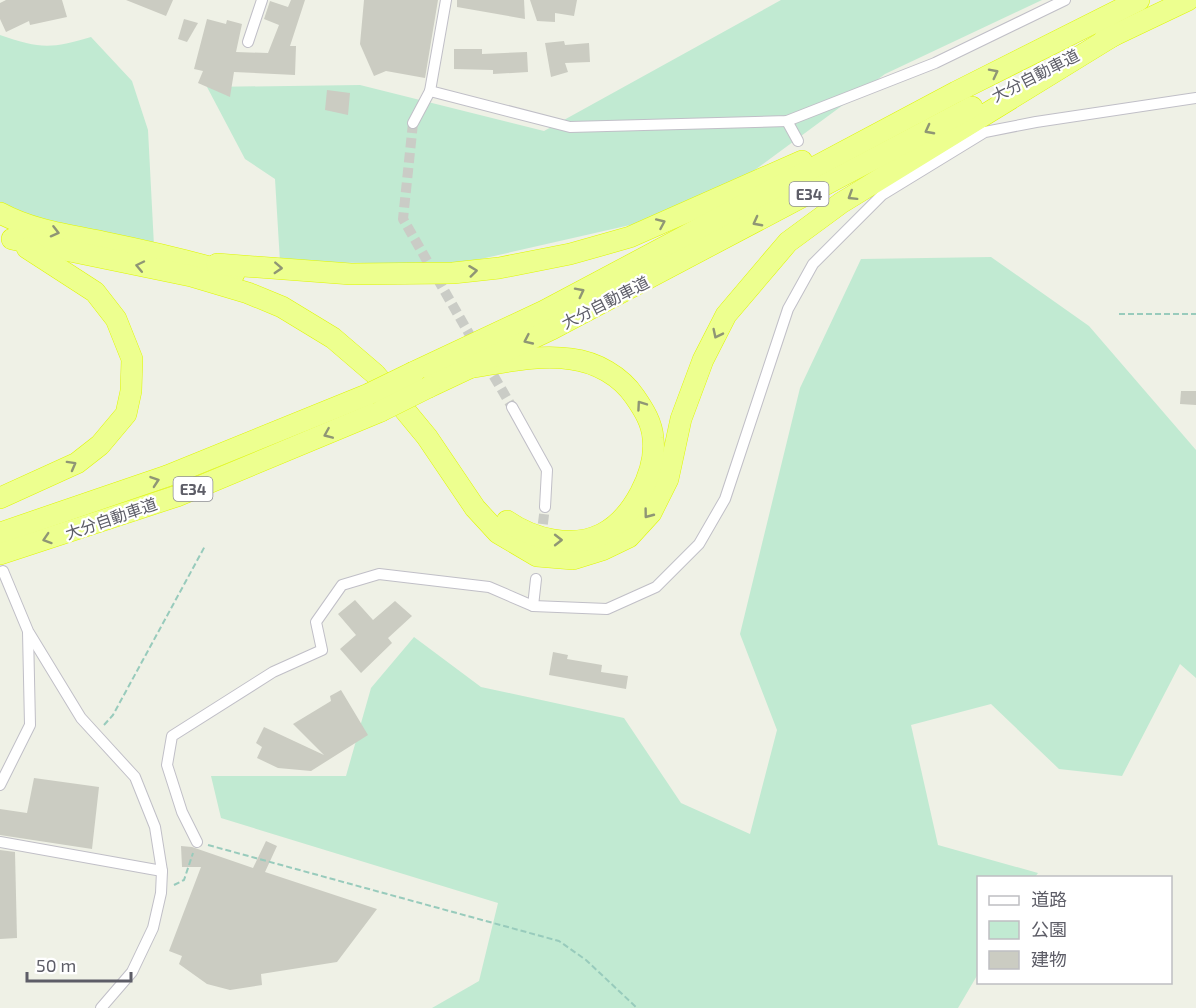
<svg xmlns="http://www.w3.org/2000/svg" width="1196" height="1008" font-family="'Exo 2','Noto Sans JP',sans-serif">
<rect width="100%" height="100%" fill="#eff1e6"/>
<g fill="#c1ead2">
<path d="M781,0h261l-157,74 -145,107 -101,42 -180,41 -179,-2 -5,-83 -30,-20 -38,-72 153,-2 184,46z"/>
<path d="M0,35c40,14 51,14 91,2l41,44 16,49 6,116 -36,-6 -118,-33z"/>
<path d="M991,257l98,69 107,124v228l-16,-14 -58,112 -63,-7 -68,-65 -80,21 27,120 100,28 -3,4 -57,1v96l-20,34h-526l47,-27 19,-78 -277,-85 -10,-42h135l25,-88 43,-51 67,50 143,31 57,85 69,31 27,-104 -37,-96 60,-246 61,-129z"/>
</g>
<g fill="#cbccc2">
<path d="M6,0h56l5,17 -37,8 -1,-4 -23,11 -6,-13v-16z"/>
<path d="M126,0h47l-7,16z"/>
<path d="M291,0h14l-15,46h6l-1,29 -61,-3 -4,25 -32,-14 5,-12 -9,-2 13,-50 19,5 1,-4 15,4 -6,28 32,1 11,-28 -15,-6 6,-18 18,6z"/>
<path d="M364,0h74l-13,78 -39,-7 -12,5 -14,-32z"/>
<path d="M457,0h67l1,19 -68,-12z"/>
<path d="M530,0h47l-3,16 -19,-3v9l-18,-1z"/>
<path d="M184,19l14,4 -11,19 -9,-3z"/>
<path d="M564,41l1,4 24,-2 1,19 -25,1 3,9 -17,5 -6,-34z"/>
<path d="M454,49h28v5l45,-2 1,20 -35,2v-4l-39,-1z"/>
<path d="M327,90l23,3 -2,22 -23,-5z"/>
<path d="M1181,391h15v14l-16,-1z"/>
<path d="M355,600l18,20 22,-19 17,15 -24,22 4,5 -31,30 -21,-24 16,-14 -18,-21z"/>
<path d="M553,652l15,3 -1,4 35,6 -1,7 27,4 -2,13 -77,-14z"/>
<path d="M341,690l27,45 -57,36 -33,-3 -21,-10 5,-11 -6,-4 8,-16 60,28 -31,-31 38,-23 -1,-5z"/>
<path d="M34,778l65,9 -7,62 -92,-14v-26l27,4z"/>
<path d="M266,841l11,5 -12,26 112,37 -40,53 -76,12 1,11 -32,5 -23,-6 -28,-20 3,-8 -13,-5 32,-84h-19l-1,-21 11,1 61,21z"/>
<path d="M0,850l15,2 2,86 -17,1z"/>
</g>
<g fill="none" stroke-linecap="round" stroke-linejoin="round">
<g stroke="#caccc6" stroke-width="10" stroke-dasharray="10 5" stroke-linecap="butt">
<path d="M413,123l-10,96 72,125"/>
<path d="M486,363l26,44"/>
<path d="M541,539l4,-32"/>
</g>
<defs>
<g id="street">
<path d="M248,42l14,-42"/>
<path d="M430,91l140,36 217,-6 148,-58 130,-63"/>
<path d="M787,121l11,20"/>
<path d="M413,123l17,-32 16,-91"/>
<path d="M512,407l35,63 -2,37"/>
<path d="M3,571l25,60 53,87 54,59 20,50 7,44 -1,22 -8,35 -21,44 -31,36"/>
<path d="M533,606l3,-27"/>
<path d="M0,785l30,-60 -2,-93"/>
<path d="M0,842l162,29"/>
<path d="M197,842l-15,-30 -15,-47 5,-29 101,-64 49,-22 -6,-28 26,-37 37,-11 110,13 44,19 74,3 49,-22 43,-43 26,-45 63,-190 25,-45 69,-69 103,-63 51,-10 160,-24"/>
</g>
<g id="highway">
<path d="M1104,40l84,-40"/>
<path d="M0,213c31,17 68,22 103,29 44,9 88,19 131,32"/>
<path d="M12,239l179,37 57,17 34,14 51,31 42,36 52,63 48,71 23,25 39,23 36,3 29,-9 27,-13 22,-24 17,-34 13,-60 22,-59 23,-45 62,-73 53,-39 275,-169"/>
<path d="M217,264l134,10 102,-1 46,-5 71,-14 60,-17 172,-76"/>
<path d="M467,368c34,-5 69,-14 104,-9 25,3 50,17 64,38 9,13 17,26 18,41 4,34 -21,81 -51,96 -30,15 -69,5 -95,-13"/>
<path d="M414,372l130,-61 412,-219 183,-92"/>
<path d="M429,387l123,-58 420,-222"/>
<path d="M0,498l77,-35 23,-18 26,-31 5,-23 1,-32 -16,-40 -21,-27 -68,-44"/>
<path d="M0,533l167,-57 202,-82"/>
<path d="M0,554l177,-58 204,-85"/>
</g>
</defs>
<use href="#street" stroke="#c0bfc7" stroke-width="12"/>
<use href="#highway" stroke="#def700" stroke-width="22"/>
<g stroke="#98cbbc" stroke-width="2" stroke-dasharray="6 3" stroke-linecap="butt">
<path d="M1119,314h77"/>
<path d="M104,725l9,-10 92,-169"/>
<path d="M208,845l351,96 27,19 51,48"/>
<path d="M174,885l10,-5 9,-27"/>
</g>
<use href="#street" stroke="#fff" stroke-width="10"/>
<use href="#highway" stroke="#edff8f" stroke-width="21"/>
<defs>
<g id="highway-bridge">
<path d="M369,394l45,-22"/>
<path d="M381,411l48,-24"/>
</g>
</defs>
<use href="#highway-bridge" stroke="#def700" stroke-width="22" stroke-linecap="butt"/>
<use href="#highway-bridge" stroke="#edff8f" stroke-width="21"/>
</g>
<defs><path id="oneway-chevron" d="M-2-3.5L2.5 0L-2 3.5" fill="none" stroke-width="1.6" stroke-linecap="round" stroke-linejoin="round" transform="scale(1.5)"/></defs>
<g stroke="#8f9675">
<use href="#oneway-chevron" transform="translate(994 73) rotate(-27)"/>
<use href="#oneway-chevron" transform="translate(929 130) rotate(152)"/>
<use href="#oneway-chevron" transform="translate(852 196) rotate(148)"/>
<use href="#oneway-chevron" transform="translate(757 222) rotate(152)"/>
<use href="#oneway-chevron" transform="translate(661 223) rotate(-24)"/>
<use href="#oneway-chevron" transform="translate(55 232) rotate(14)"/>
<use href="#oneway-chevron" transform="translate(140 266) rotate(-168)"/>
<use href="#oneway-chevron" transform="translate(278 268) rotate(3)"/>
<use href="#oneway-chevron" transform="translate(473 271) rotate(-7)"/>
<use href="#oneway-chevron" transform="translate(580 292) rotate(-27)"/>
<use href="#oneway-chevron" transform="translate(717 334) rotate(116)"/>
<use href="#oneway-chevron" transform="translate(528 340) rotate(155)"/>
<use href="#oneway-chevron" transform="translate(641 405) rotate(-125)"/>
<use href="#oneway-chevron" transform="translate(328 434) rotate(157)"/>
<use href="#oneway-chevron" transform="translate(72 465) rotate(-29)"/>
<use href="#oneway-chevron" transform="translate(155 481) rotate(-19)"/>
<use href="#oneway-chevron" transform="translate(648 514) rotate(127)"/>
<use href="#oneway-chevron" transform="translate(47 539) rotate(162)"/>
<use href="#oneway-chevron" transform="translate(558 540)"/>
</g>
<g text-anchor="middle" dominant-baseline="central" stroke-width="4.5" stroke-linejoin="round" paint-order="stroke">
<g fill="#fff" stroke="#8e8e95" stroke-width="1.5">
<rect x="789.5" y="182" width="39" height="24" rx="4.5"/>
<rect x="173.5" y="477" width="39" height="24" rx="4.5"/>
</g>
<g font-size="15" font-weight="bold" fill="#5d5d67">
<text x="809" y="194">E34</text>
<text x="193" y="489">E34</text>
</g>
<g font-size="16" fill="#5d5d67" stroke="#fff">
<text transform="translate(1035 75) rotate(-27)">大分自動車道</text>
<text transform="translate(605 302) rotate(-27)">大分自動車道</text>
<text transform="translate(111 518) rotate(-19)">大分自動車道</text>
</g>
</g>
<rect x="977" y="876" width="195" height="108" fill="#ffffff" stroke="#bebec2" stroke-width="1.5"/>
<rect x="989" y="896" width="30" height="9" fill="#ffffff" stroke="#bebec2" stroke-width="1.5"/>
<text x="1031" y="906" font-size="18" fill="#5d5d67">道路</text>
<rect x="989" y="921" width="30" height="18" fill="#c1ead2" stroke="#bebec2" stroke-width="1.5"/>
<text x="1031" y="936" font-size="18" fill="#5d5d67">公園</text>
<rect x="989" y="951" width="30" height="18" fill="#cbccc2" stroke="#bebec2" stroke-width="1.5"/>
<text x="1031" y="966" font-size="18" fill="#5d5d67">建物</text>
<path d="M27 972v9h104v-9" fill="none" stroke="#5d5d67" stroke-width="3"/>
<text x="36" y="972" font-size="18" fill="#5d5d67" stroke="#ffffff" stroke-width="4.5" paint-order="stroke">50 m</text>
</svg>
